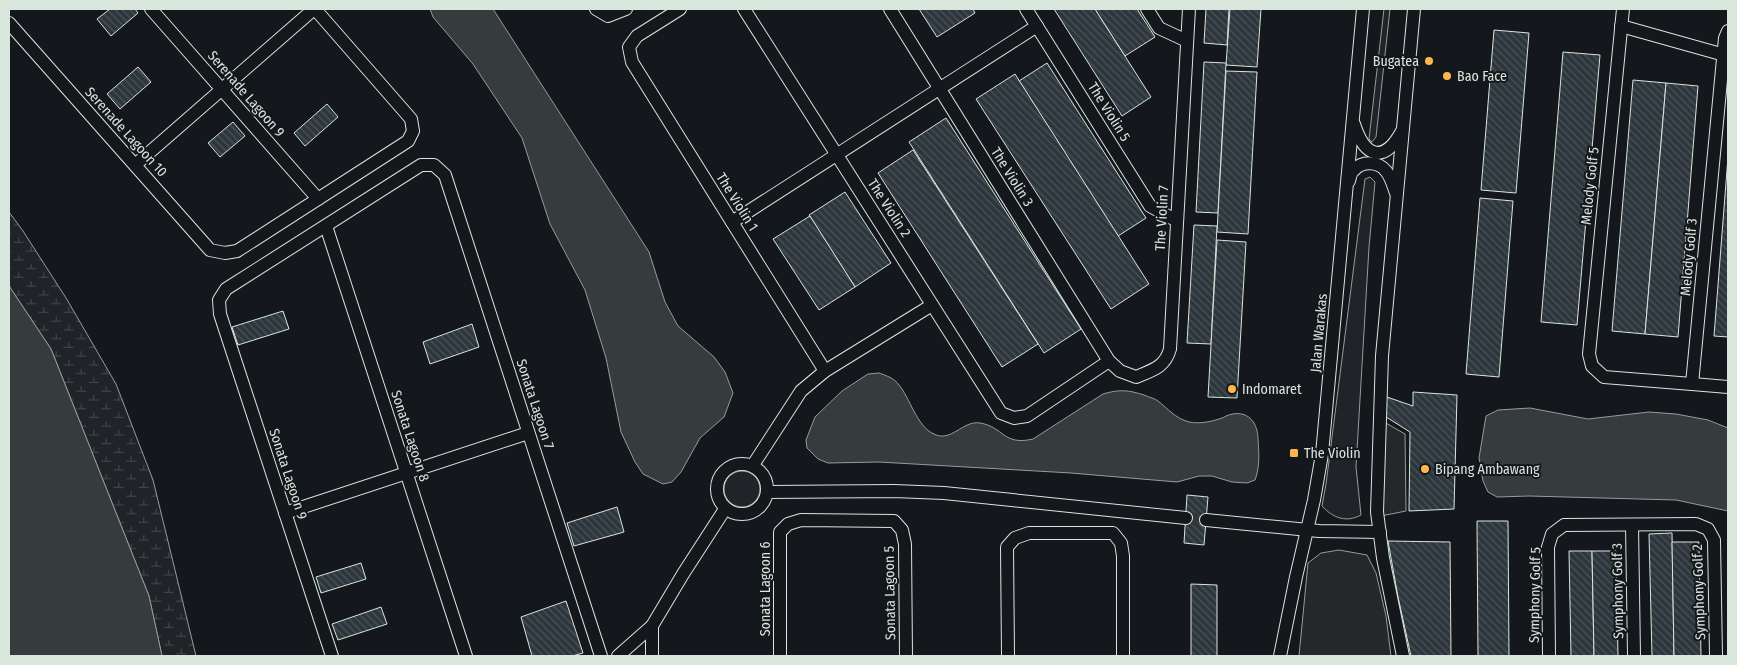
<svg xmlns="http://www.w3.org/2000/svg" width="1737" height="665" font-family="'Fira Sans Condensed',sans-serif">
<defs>
<pattern id="wetland-marsh" width="20" height="14" patternUnits="userSpaceOnUse" patternTransform="scale(1.25)"><rect width="20" height="14" fill="#202428"/><path d="M1 5h8M5 5V1M11 12h8M15 12V8" fill="none" stroke="#404447"/></pattern>
<pattern id="building-back-hatch" width="6" height="6" patternUnits="userSpaceOnUse" patternTransform="scale(1.25)"><rect width="6" height="6" fill="#2c363c"/><path d="M-1 5l2 2M0 0l6 6M5-1l2 2" fill="none" stroke="#4a5358"/></pattern>
</defs>
<rect width="100%" height="100%" fill="#14181c"/>
<path fill="url(#wetland-marsh)" stroke="#939e99" d="M9,212l14,19 43,67 50,86 37,96 43,176h-34l-13,-60 -98,-247 -42,-63z"/>
<g fill="#202428" stroke="#939e99">
<path d="M1384,9h6l-14,128 -4,5 -3,-3z"/>
<path d="M1370,177l5,5 -6,65 -13,220 5,48c-15,8 -28,3 -39,-9l4,-22 39,-305z"/>
<circle cx="742" cy="489" r="18"/>
</g>
<g fill="#24282b" stroke="#939e99">
<path d="M1384,422l21,12 1,77 -25,5z"/>
<path d="M1339,550l28,5 9,18 10,43 5,40h-92l9,-93 13,-10z"/>
</g>
<g fill="#363b3e" stroke="#939e99">
<path d="M430,9h63l156,243 16,50 13,24 36,31 11,15 8,21 -9,24 -24,21 -19,34 -9,10 -9,2 -20,-10 -8,-12 -14,-30 -15,-74 -21,-68 -35,-66 -28,-86 -49,-74 -40,-47z"/>
<path d="M9,286l42,63 98,247 13,60h-153z"/>
<path d="M879,373c8,3 15,5 20,12 11,13 18,42 35,49 17,9 29,-14 46,-11 24,4 23,23 53,16l70,-45c17,-5 25,-4 41,1 4,2 10,3 14,6 10,8 17,17 31,21 9,2 21,0 30,-3 5,-1 9,-5 14,-5 17,-3 25,11 25,25 1,14 2,28 -3,41l-8,3 -15,-1 -20,-6h-13l-22,6 -106,-9 -192,-11 -51,1 -10,-4 -11,-11 -1,-8 9,-23 27,-26 26,-17z"/>
<path d="M1530,408l58,11 61,-7 27,2 32,6 20,8v83l-52,-11 -147,-4 -32,1 -9,-5 -5,-11 -4,-23 7,-42 12,-6z"/>
</g>
<g fill="url(#building-back-hatch)" stroke="#d8e6dc">
<path d="M110,9h25l3,4 -27,23 -14,-17z"/>
<path d="M919,9h54l2,4 -38,24z"/>
<path d="M1054,9h41l56,88 -29,19z"/>
<path d="M1095,9h42l18,28 -30,19z"/>
<path d="M1206,9h23l-2,36 -23,-2z"/>
<path d="M1230,9h31l-4,58 -31,-2z"/>
<path d="M1494,30l35,3 -13,160 -35,-3z"/>
<path d="M1563,52l37,3 -23,270 -36,-3z"/>
<path d="M1204,62l22,1 -8,150 -22,-1z"/>
<path d="M1047,63l99,155 -28,18 -99,-155z"/>
<path d="M138,67l13,15 -31,27 -13,-15z"/>
<path d="M1226,71l31,1 -9,162 -31,-2z"/>
<path d="M1015,74l134,210 -38,25 -135,-210z"/>
<path d="M1633,80l33,3 -21,251 -33,-3z"/>
<path d="M1666,83l32,3 -20,251 -33,-3z"/>
<path d="M327,104l11,13 -33,29 -11,-13z"/>
<path d="M946,118l135,211 -37,24 -135,-211z"/>
<path d="M233,122l12,14 -25,21 -12,-14z"/>
<path d="M913,150l125,194 -36,23 -124,-194z"/>
<path d="M1728,157v180l-14,-1z"/>
<path d="M845,192l46,71 -36,24 -46,-72z"/>
<path d="M1480,198l33,3 -14,176 -33,-3z"/>
<path d="M810,216l45,71 -36,23 -46,-71z"/>
<path d="M1194,225l23,1 -6,118 -24,-1z"/>
<path d="M1217,240l29,2 -9,156 -29,-1z"/>
<path d="M283,311l6,18 -51,16 -6,-18z"/>
<path d="M472,324l7,23 -49,17 -7,-22z"/>
<path d="M1413,392l44,3 -3,114 -45,2 1,-79 -27,-17 1,-19 29,10z"/>
<path d="M1187,495l21,2 -4,48 -20,-2z"/>
<path d="M617,507l7,25 -50,14 -7,-23z"/>
<path d="M1477,521h31l1,135h-31z"/>
<path d="M1672,533l2,123h-22l-3,-122z"/>
<path d="M1388,541l62,1 1,114h-40l-13,-59z"/>
<path d="M1672,542h27l2,114h-27z"/>
<path d="M1569,551h23l2,105h-23z"/>
<path d="M1592,551h24l2,105h-24z"/>
<path d="M361,563l5,16 -45,14 -5,-16z"/>
<path d="M1191,584l26,1v71h-26z"/>
<path d="M566,601l17,52 -11,3h-40l-11,-39z"/>
<path d="M381,607l6,17 -49,16 -6,-16z"/>
</g>
<g fill="none" stroke-linecap="round" stroke-linejoin="round">
<path stroke="#313739" stroke-width="12" stroke-dasharray="12 6" stroke-linecap="butt" d="M1186,518l20,2"/>
<defs>
<g id="street">
<path d="M151,9l167,190"/>
<path d="M596,9l12,7 18,-7"/>
<path d="M680,9l-43,27 -8,11 3,15 193,309"/>
<path d="M744,9l257,404 13,5 13,-2 82,-55"/>
<path d="M890,9l219,352 11,10 16,6c17,-7 29,-10 34,-28l19,-340"/>
<path d="M1026,9l124,197 27,15"/>
<path d="M1147,9l12,19 28,13"/>
<path d="M1623,9l-34,345 3,12 12,11 88,7 33,-346 3,-7"/>
<path d="M9,23l201,227 15,3 12,-2 171,-110 5,-10 -2,-12 -96,-110"/>
<path d="M1621,26l107,30"/>
<path d="M1354,124c11,34 30,40 48,7"/>
<path d="M135,165l179,-156"/>
<path d="M1349,181c1,-4 2,-9 5,-11 8,-9 24,-9 32,1 5,6 7,14 10,22"/>
<path d="M732,222l305,-196"/>
<path d="M326,226l140,430"/>
<path d="M1692,384l36,3"/>
<circle cx="742" cy="489" r="25"/>
<path d="M753,465l48,-74 24,-20 107,-66"/>
<path d="M767,492l127,-1 50,2 242,25"/>
<path d="M285,513l243,-80"/>
<path d="M1206,520l113,11 61,1"/>
<path d="M1632,525l2,131"/>
<path d="M332,656l-112,-342 -1,-14 7,-11 195,-124h13l11,10 156,481"/>
<path d="M618,656l34,-30"/>
<path d="M652,656v-30l31,-52 42,-65"/>
<path d="M780,656v-124l8,-8 13,-4 93,1 8,9 3,14 1,112"/>
<path d="M1008,656l-1,-109 8,-9 14,-5h84l8,10 2,13v100"/>
<path d="M1280,656l16,-79 18,-77 8,-46 41,-445"/>
<path d="M1403,656l-20,-98 -6,-46 5,-156 32,-347"/>
<path d="M1549,656l-1,-109 4,-13 12,-9 132,-1 12,5 6,11 2,116"/>
</g>
</defs>
<use href="#street" stroke="#d8e6dc" stroke-width="14"/>
<use href="#street" stroke="#14181c" stroke-width="12"/>
</g>
<g fill="#ffb74d" stroke="#14181c" stroke-width="2">
<circle cx="1429" cy="61" r="5"/>
<circle cx="1447" cy="76" r="5"/>
<circle cx="1232" cy="389" r="5"/>
<rect x="1289" y="448" width="10" height="10" rx="2.5"/>
<circle cx="1425" cy="469" r="5"/>
</g>
<g text-anchor="middle" dominant-baseline="central" stroke-width="4" stroke-linejoin="round" paint-order="stroke">
<g font-size="14" fill="#d8e6dc" stroke="#14181c" text-anchor="start">
<text x="1419" y="61" text-anchor="end">Bugatea</text>
<text x="1457" y="76">Bao Face</text>
<text x="1242" y="389">Indomaret</text>
<text x="1304" y="453">The Violin</text>
<text x="1435" y="469">Bipang Ambawang</text>
</g>
<g font-size="14" fill="#d8e6dc" stroke="#14181c">
<text transform="translate(246 94) rotate(49)">Serenade Lagoon 9</text>
<text transform="translate(1109 112) rotate(58)">The Violin 5</text>
<text transform="translate(126 132) rotate(48)">Serenade Lagoon 10</text>
<text transform="translate(1012 177) rotate(58)">The Violin 3</text>
<text transform="translate(1590 186) rotate(-84)">Melody Golf 5</text>
<text transform="translate(737 202) rotate(58)">The Violin 1</text>
<text transform="translate(889 208) rotate(57)">The Violin 2</text>
<text transform="translate(1162 218) rotate(-87)">The Violin 7</text>
<text transform="translate(1689 257) rotate(-85)">Melody Golf 3</text>
<text transform="translate(1319 333) rotate(-85)">Jalan Warakas</text>
<text transform="translate(535 404) rotate(72)">Sonata Lagoon 7</text>
<text transform="translate(410 436) rotate(72)">Sonata Lagoon 8</text>
<text transform="translate(288 474) rotate(72)">Sonata Lagoon 9</text>
<text transform="translate(765 589) rotate(-90)">Sonata Lagoon 6</text>
<text transform="translate(1618 591) rotate(-91)">Symphony Golf 3</text>
<text transform="translate(1699 592) rotate(-92)">Symphony Golf 2</text>
<text transform="translate(890 593) rotate(-91)">Sonata Lagoon 5</text>
<text transform="translate(1535 595) rotate(-89)">Symphony Golf 5</text>
</g>
</g>
<rect width="1737" height="665" fill="none" stroke="#d8e6dc" stroke-width="20"/>
</svg>
